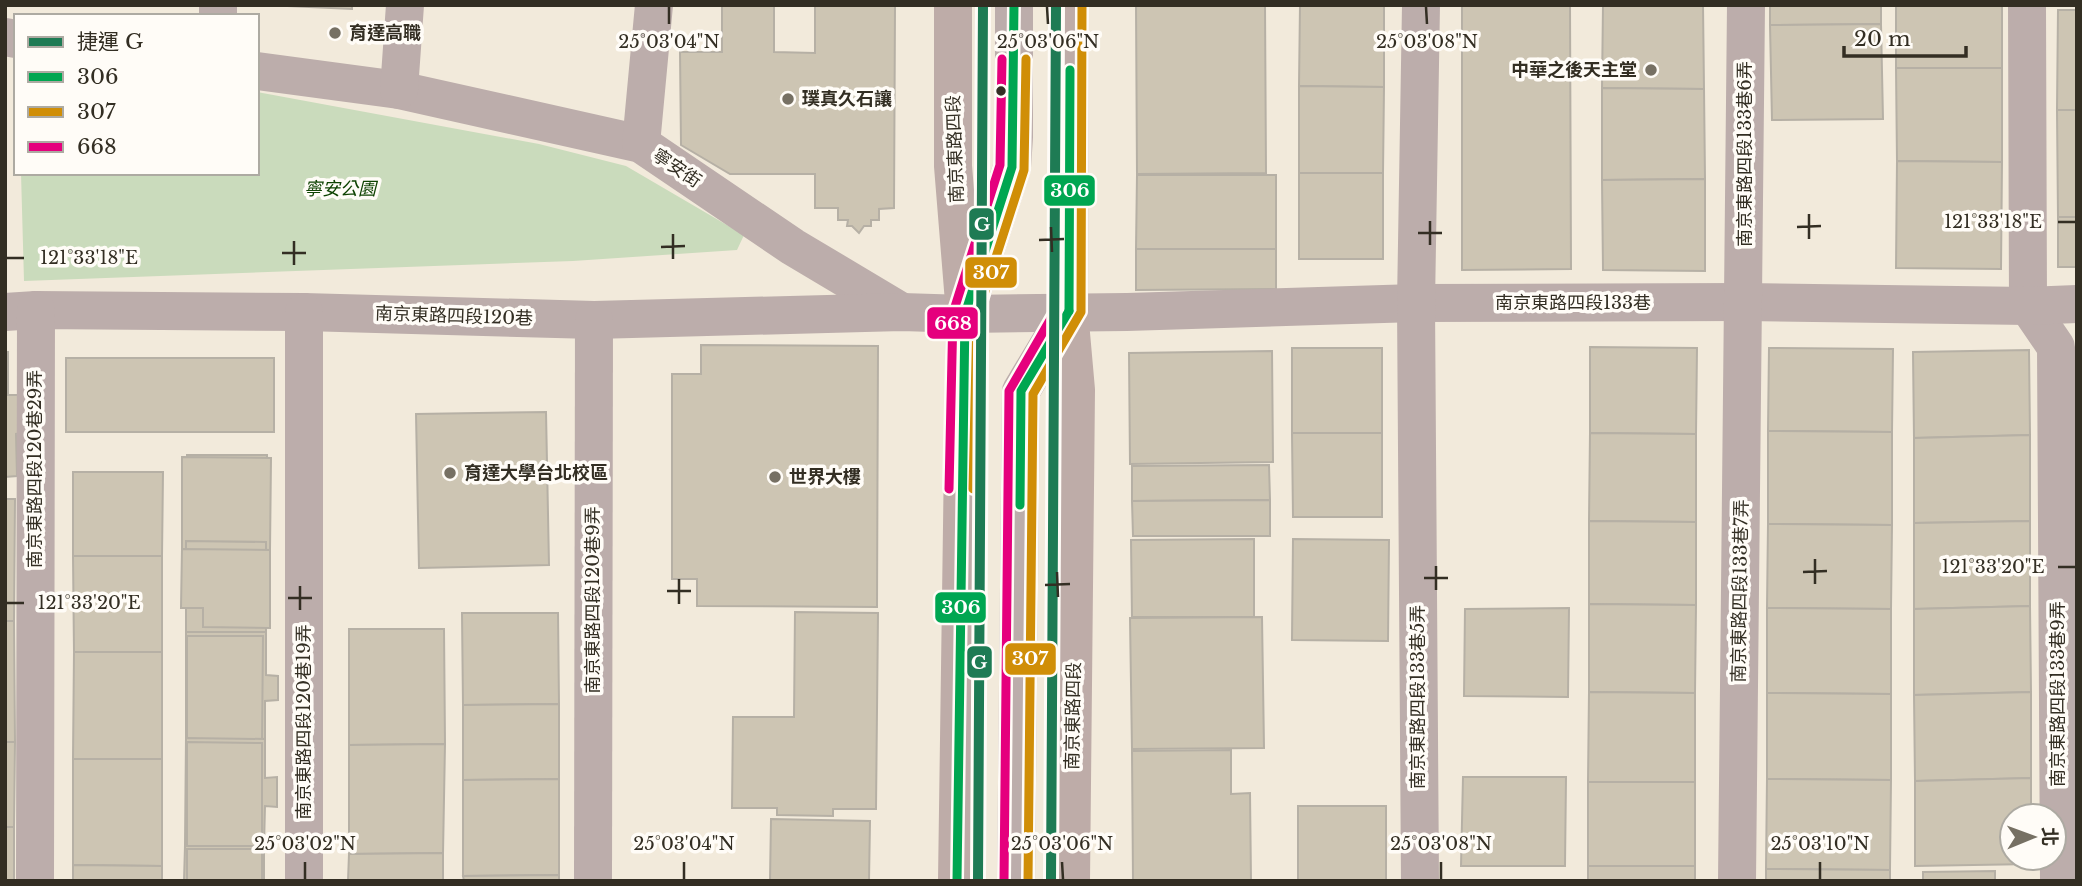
<svg xmlns="http://www.w3.org/2000/svg" width="2082" height="886" font-family="'Libre Baskerville','Noto Sans TC',serif">
<rect width="100%" height="100%" fill="#f2eadb"/>
<path fill="#cadbbc" d="M257,92l282,52 87,22 118,69 -7,15 -164,11 -549,20 -3,-108h236z"/>
<g fill="#cdc5b3" stroke="#b6b0a5" stroke-width="2">
<path d="M265,5h87v4z"/>
<path d="M722,5h52v47l41,1v-47h80l-1,202 -15,1v11h-8v6h-7l-5,7 -7,-7h-5l1,-6h-10v-12h-23v-34h-85l-49,-29 -1,-93h42z"/>
<path d="M1136,5h129l1,168 -129,1z"/>
<path d="M1300,5h84v82l-85,-1z"/>
<path d="M1462,5h108l1,264 -109,1z"/>
<path d="M1603,5h100l1,84 -102,-1z"/>
<path d="M1770,5h111v19l-111,1z"/>
<rect x="1896" y="5" width="106" height="63"/>
<path d="M2058,10h19v100h-20z"/>
<path d="M1881,24l2,95 -111,1 -2,-95z"/>
<path d="M1896,68h106v94l-105,-1z"/>
<path d="M1299,86l85,1 -1,86h-84z"/>
<path d="M1602,88l102,1 1,90 -103,1z"/>
<path d="M2057,110h20v107h-19z"/>
<path d="M1897,161l105,1 -1,107 -105,-1z"/>
<rect x="1299" y="173" width="84" height="86"/>
<path d="M1137,175h139v74h-140z"/>
<path d="M1705,179v92l-102,-1 -1,-90z"/>
<rect x="2058" y="217" width="19" height="50"/>
<path d="M1136,249h140v40l-140,1z"/>
<path d="M701,345l177,1 -1,261 -180,-1v-27h-25v-205h29z"/>
<path d="M1590,347l107,1 -1,86 -106,-1z"/>
<rect x="1292" y="348" width="90" height="85"/>
<path d="M1769,348l124,1 -1,83 -124,-1z"/>
<path d="M2029,350l1,85 -116,3 -1,-86z"/>
<path d="M1272,351l1,111 -143,2 -1,-111z"/>
<path d="M5,352h3v43h15l1,38 -8,1 1,42 -12,1z"/>
<rect x="66" y="358" width="208" height="74"/>
<path d="M546,412l3,153 -130,3 -3,-154z"/>
<path d="M1768,431l124,1v93l-124,-1z"/>
<path d="M1292,433h90v84h-89z"/>
<path d="M1590,433l106,1v88l-107,-1z"/>
<path d="M2030,435v86l-116,2v-85z"/>
<path d="M187,455h80l-1,87 -80,-1z"/>
<path d="M182,457l89,1 -1,92 -88,-1z"/>
<path d="M1269,465l1,35 -138,1v-35z"/>
<path d="M73,472h90l-1,84h-89z"/>
<path d="M5,499h10l-1,122h-9z"/>
<path d="M1270,500v36h-137l-1,-35z"/>
<path d="M1589,521l107,1v83l-107,-1z"/>
<path d="M2030,521v85l-116,3v-86z"/>
<path d="M1768,524l124,1 -1,84 -124,-1z"/>
<path d="M1254,539v78h-122l-1,-77z"/>
<path d="M1293,539l96,1 -1,101 -96,-1z"/>
<path d="M186,541l80,1v90h-80z"/>
<path d="M182,549l88,1v78l-67,-1v-19h-22z"/>
<path d="M73,556h89v96h-88z"/>
<path d="M1589,604l107,1 -1,88 -106,-1z"/>
<path d="M2030,606l1,86 -117,3v-86z"/>
<path d="M1569,608l-1,89 -104,-1 1,-87z"/>
<path d="M1767,608l124,1v85l-124,-1z"/>
<path d="M795,612l83,1 -2,196h-43v7l-56,-1v-7h-45l1,-91h61z"/>
<path d="M462,613h96l1,91 -96,1z"/>
<path d="M1262,617l2,131 -132,1 -2,-131z"/>
<path d="M5,621h9l1,121h-10z"/>
<path d="M349,629h95l1,115 -96,1z"/>
<path d="M186,632h80v43l12,1v24l-13,1v38l-79,-1z"/>
<path d="M187,636h76l-1,107 -75,-1z"/>
<path d="M74,652h88v107h-89z"/>
<path d="M1589,692l106,1v89h-107z"/>
<path d="M2031,692v86l-116,3 -1,-86z"/>
<path d="M1767,693l124,1v86l-124,-1z"/>
<path d="M559,704v75l-96,1v-75z"/>
<path d="M186,738l79,1v39l12,-1v30l-12,-1 -1,40h-79z"/>
<path d="M5,742h10l-1,85h-9z"/>
<path d="M187,742l75,1v106h-75z"/>
<path d="M445,744l-2,109 -94,1v-109z"/>
<path d="M1231,750v44l19,-1 1,88h-118l-1,-130z"/>
<path d="M73,759h89v107l-89,-1z"/>
<path d="M1463,777h103l-1,89h-104z"/>
<path d="M2031,778v38h-19v42h20v6l-117,2v-85z"/>
<path d="M559,779v96l-96,1v-96z"/>
<path d="M1767,779l124,1 -1,90 -124,-1z"/>
<rect x="1588" y="782" width="107" height="84"/>
<rect x="1298" y="806" width="88" height="75"/>
<path d="M771,819l99,2 -1,60h-99z"/>
<rect x="5" y="827" width="9" height="54"/>
<path d="M185,846h79v35h-80z"/>
<rect x="187" y="849" width="75" height="32"/>
<path d="M443,853v28h-95l1,-27z"/>
<path d="M73,865l89,1v15h-89z"/>
<rect x="1588" y="866" width="107" height="15"/>
<path d="M1766,869l124,1v11h-124z"/>
<path d="M1995,871v10h-72v-9z"/>
<path d="M559,875v6h-95l-1,-5z"/>
</g>
<g fill="none" stroke-linecap="round" stroke-linejoin="round">
<g stroke="#bcadab" stroke-width="38">
<path d="M2027,5l1,301 28,41 3,534"/>
<path d="M218,16v-11"/>
<path d="M5,37l11,2"/>
<path d="M257,71l142,19 242,54 152,103 109,65"/>
<path d="M399,90l6,-85"/>
<path d="M641,144l13,-139"/>
<path d="M5,312l31,-2 268,2 290,8 308,-8 63,2 162,-2 289,-9 328,-1 284,4 49,-2"/>
<path d="M304,312v569"/>
<path d="M965,314l47,-147 2,-30v-132"/>
<path d="M35,881l1,-571"/>
<path d="M593,881l1,-561"/>
<path d="M1016,881l5,-490 48,-80"/>
<path d="M1420,881l-4,-578 5,-298"/>
<path d="M1737,881l9,-876"/>
</g>
<g stroke="#beaca8" stroke-width="38">
<path d="M953,5v161l12,148 -8,567"/>
<path d="M1070,5l-1,306 7,79 -5,491"/>
</g>
<defs>
<g id="bus-1">
<path d="M1069,311l1,-241"/>
<path d="M1020,505l1,-114 48,-80"/>
<path d="M957,881l8,-567 47,-147 2,-162"/>
</g>
<g id="bus-2">
<path d="M973,489l4,-173 47,-146 2,-111"/>
<path d="M1028,881l5,-487 48,-82 1,-307"/>
</g>
<g id="bus-3">
<path d="M949,489l4,-176 47,-148 2,-106"/>
<path d="M1004,881l5,-490 48,-83 1,-303"/>
</g>
</defs>
<use href="#bus-1" stroke="#fffcf7" stroke-width="14"/>
<use href="#bus-2" stroke="#fffcf7" stroke-width="14"/>
<use href="#bus-3" stroke="#fffcf7" stroke-width="14"/>
<use href="#bus-1" stroke="#00a651" stroke-width="9"/>
<use href="#bus-2" stroke="#d08e07" stroke-width="9"/>
<use href="#bus-3" stroke="#e5007d" stroke-width="9"/>
<defs>
<g id="metro-1">
<path d="M978,881l5,-876"/>
<path d="M1051,881l5,-876"/>
</g>
</defs>
<use href="#metro-1" stroke="#fffcf7" stroke-width="16"/>
<use href="#metro-1" stroke="#1e7b54" stroke-width="10"/>
</g>
<path fill="none" stroke="#332e23" stroke-width="2.5" d="M669,7v17M1047,7l1,17M1426,7l1,17M1809,214v25M1430,221v24M2058,222h17M1051,227l1,25M1797,227l24,-1M1418,233h24M673,234v25M1039,240l25,-1M294,241v24M661,247l24,-1M282,253h24M7,258h17M1815,559v25M1436,566v24M2058,567h17M1057,572l1,25M1803,572l24,-1M1424,578h24M679,579v25M1045,585l25,-1M300,586v24M667,591h24M288,598h24M7,603h17M305,862v17M684,862v17M1062,862l1,17M1441,862v17M1820,862v17"/>
<g fill="#767063" stroke="#fffcf7" stroke-width="2.5">
<circle cx="335" cy="33" r="7"/>
<circle cx="1651" cy="70" r="7"/>
<circle cx="788" cy="99" r="7"/>
<circle cx="450" cy="473" r="7"/>
<circle cx="775" cy="477" r="7"/>
</g>
<circle fill="#332e23" stroke="#fffcf7" stroke-width="2.5" cx="1001" cy="91" r="6"/>
<g text-anchor="middle" dominant-baseline="central" stroke-width="7" stroke-linejoin="round" paint-order="stroke">
<g font-size="18" font-weight="bold" fill="#332e23" stroke="#fffcf7" text-anchor="start">
<text x="349" y="33">育達高職</text>
<text x="1637" y="70" text-anchor="end">中華之後天主堂</text>
<text x="802" y="99">璞真久石讓</text>
<text x="464" y="473">育達大學台北校區</text>
<text x="789" y="477">世界大樓</text>
</g>
<g font-size="18" fill="#332e23" stroke="#fffcf7">
<text transform="translate(955 149) rotate(-92)">南京東路四段</text>
<text transform="translate(1745 154) rotate(-90)">南京東路四段133巷6弄</text>
<text transform="translate(677 168) rotate(34)">寧安街</text>
<text x="1573" y="303">南京東路四段133巷</text>
<text transform="translate(454 316) rotate(2)">南京東路四段120巷</text>
<text transform="translate(35 469) rotate(-90)">南京東路四段120巷29弄</text>
<text transform="translate(1740 591) rotate(-89)">南京東路四段133巷7弄</text>
<text transform="translate(593 600) rotate(-90)">南京東路四段120巷9弄</text>
<text transform="translate(2058 694) rotate(-90)">南京東路四段133巷9弄</text>
<text transform="translate(1418 697) rotate(-90)">南京東路四段133巷5弄</text>
<text transform="translate(1073 716) rotate(-89)">南京東路四段</text>
<text transform="translate(304 722) rotate(-90)">南京東路四段120巷19弄</text>
</g>
<g font-size="18" font-style="italic" fill="#0e4302" stroke="#fffcf7">
<text x="340" y="189">寧安公園</text>
</g>
</g>
<g font-size="18" text-anchor="middle" fill="#332e23" stroke="#fffcf7" stroke-width="7" stroke-linejoin="round" paint-order="stroke">
<text x="669" y="48">25°03'04"N</text>
<text x="1048" y="48">25°03'06"N</text>
<text x="1427" y="48">25°03'08"N</text>
<text x="1993" y="228">121°33'18"E</text>
<text x="89" y="264">121°33'18"E</text>
<text x="1993" y="573">121°33'20"E</text>
<text x="89" y="609">121°33'20"E</text>
<text x="305" y="850">25°03'02"N</text>
<text x="684" y="850">25°03'04"N</text>
<text x="1062" y="850">25°03'06"N</text>
<text x="1441" y="850">25°03'08"N</text>
<text x="1820" y="850">25°03'10"N</text>
</g>
<g stroke="#fffcf7" stroke-width="2.5">
<rect x="1043" y="174" width="53" height="33" rx="7" fill="#00a651"/>
<rect x="968" y="207" width="27" height="34" rx="7" fill="#1e7b54"/>
<rect x="964" y="256" width="54" height="33" rx="7" fill="#d08e07"/>
<rect x="926" y="306" width="53" height="34" rx="7" fill="#e5007d"/>
<rect x="934" y="591" width="53" height="33" rx="7" fill="#00a651"/>
<rect x="1004" y="642" width="53" height="34" rx="7" fill="#d08e07"/>
<rect x="966" y="645" width="27" height="34" rx="7" fill="#1e7b54"/>
</g>
<g font-size="19" text-anchor="middle" font-weight="bold" fill="#fff">
<text x="1070" y="197">306</text>
<text x="982" y="231">G</text>
<text x="991" y="279">307</text>
<text x="953" y="330">668</text>
<text x="961" y="614">306</text>
<text x="1030" y="665">307</text>
<text x="979" y="669">G</text>
</g>
<rect width="2082" height="886" fill="none" stroke="#332e23" stroke-width="14"/>
<rect x="14" y="14" width="245" height="161" fill="#fffcf7" stroke="#adaaa2" stroke-width="2"/>
<rect x="28" y="37" width="35" height="10" fill="#1e7b54" stroke="#adaaa2" stroke-width="2"/>
<text x="77" y="49" font-size="21" fill="#332e23">捷運 G</text>
<rect x="28" y="72" width="35" height="10" fill="#00a651" stroke="#adaaa2" stroke-width="2"/>
<text x="77" y="84" font-size="21" fill="#332e23">306</text>
<rect x="28" y="107" width="35" height="10" fill="#d08e07" stroke="#adaaa2" stroke-width="2"/>
<text x="77" y="119" font-size="21" fill="#332e23">307</text>
<rect x="28" y="142" width="35" height="10" fill="#e5007d" stroke="#adaaa2" stroke-width="2"/>
<text x="77" y="154" font-size="21" fill="#332e23">668</text>
<g transform="translate(2033 837) rotate(89)"><circle r="33" fill="#fffcf7" stroke="#adaaa2" stroke-width="2"/>
<path d="M0-5L12 26L0 18L-12 26Z" fill="#767063"/>
<text y="-10" font-size="19" font-weight="bold" text-anchor="middle" fill="#332e23">北</text>
</g>
<path d="M1844 46v10h122v-10" fill="none" stroke="#332e23" stroke-width="3.5"/>
<text x="1854" y="46" font-size="21" fill="#332e23" stroke="#fffcf7" stroke-width="5" paint-order="stroke">20 m</text>
</svg>
